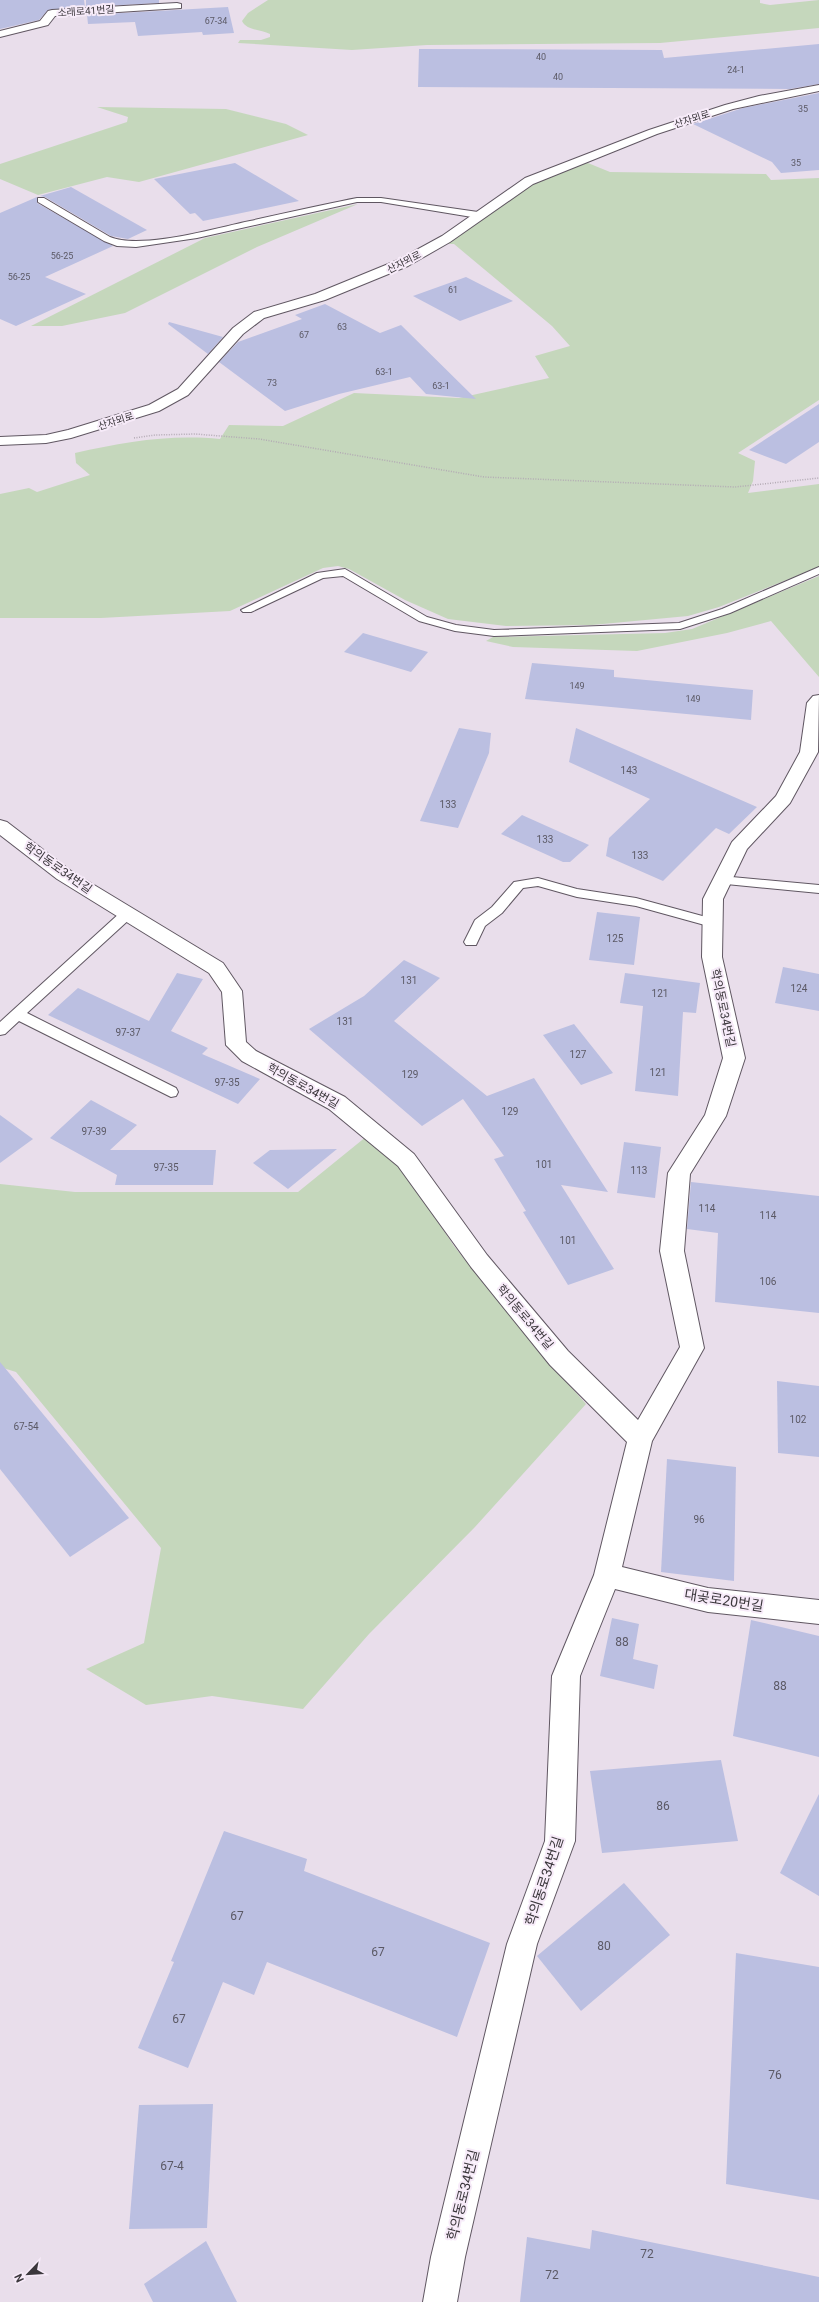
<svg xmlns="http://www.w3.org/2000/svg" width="819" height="2302" font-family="Roboto,'Noto Sans KR',sans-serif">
<rect width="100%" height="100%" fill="#e9deeb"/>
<g fill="#c5d7bc">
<path d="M268,0h492v3l10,2 49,-5v28l-159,15 -233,2 -75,5 -114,-7 2,-3h21l9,-3v-3c-9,-5 -23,-3 -28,-13l6,-8z"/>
<path d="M97,107l129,2 60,15 22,11 -169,47 -32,-5 -69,18 -38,-16v-15l127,-42 1,-5z"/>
<path d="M583,161l27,11 156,2 5,6 48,-2v222l-81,53 17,8 -2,20 -5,12 71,-9v83l-100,40 -31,9 -96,9 -86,1 -58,-7 -43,-19 -56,-31 -11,-3 -15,2 -93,43 -129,7h-101v-124l29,-6 8,4 53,-17 -14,-12 -1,-10c49,-11 95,-19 145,-14l9,-14 54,1 71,-33 105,5 90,-20 -14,-22 35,-10 -18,-20 -98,-82h-6l81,-60z"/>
<path d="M358,204l-101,43 -132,66 -63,13h-31l174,-88z"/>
<path d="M819,576v101l-48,-56 -44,12 -90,18 -124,-4 -27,-6 7,-4 172,-4 27,-4z"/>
<path d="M367,1136l37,35 50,75 70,87 62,71 -111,123 -106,107 -66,75 -91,-13 -66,9 -60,-36 58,-26 17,-95 -145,-176 -16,-5v-183l75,8h223z"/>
</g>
<g fill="#bbbfe1">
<path d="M0,0h84l1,7 -37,3 -9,10 -39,9z"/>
<path d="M86,0h73v3l-73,4z"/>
<path d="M228,7l6,26 -31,2 -1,-3 -64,4 -3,-14 -47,2 -1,-9z"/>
<path d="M819,44v40l-29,5 -372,-2 1,-38 243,1 2,8z"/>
<path d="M819,93v77l-38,3 -9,-11 -79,-38 50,-16z"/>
<path d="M235,163l64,38 -96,20 -8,-8 -5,1 -36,-35z"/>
<path d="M71,187l76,43 -19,9 -17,-3 -66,-39 -5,-1z"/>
<path d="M37,197v6l76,43 -68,31 41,17 -70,32 -16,-7v-106z"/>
<path d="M466,277l47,24 -53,20 -47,-25z"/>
<path d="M325,304l55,29 21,-8 75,74 -50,-5 -16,-17 -71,17 -54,17 -66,-49 19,-20 64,-23 -7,-4z"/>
<path d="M169,322l54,15 -15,17 -40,-30z"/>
<path d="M819,404v38l-33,22 -37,-14z"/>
<path d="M363,633l65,19 -17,20 -67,-20z"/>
<path d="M532,663l82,7v7l139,13 -2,30 -226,-21z"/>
<path d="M459,728l32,5 -2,20 -31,75 -38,-7z"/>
<path d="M576,728l181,79 -28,27 -13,-6 -53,53 -57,-25 3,-18 41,-39 -81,-37z"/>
<path d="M522,815l67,30 -19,17h-7l-62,-28z"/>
<path d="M597,912l43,5 -6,48 -45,-5z"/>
<path d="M404,960l36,18 -46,43 93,75 47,-18 74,114 -47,-7 53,84 -46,16 -45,-73 3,-1 -32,-52 10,-3 -41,-57 -41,27 -113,-97 55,-33z"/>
<path d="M783,967l36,7v37l-44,-8z"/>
<path d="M177,973l26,6 -32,52 37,17 -6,6 58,25 -22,25 -190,-89 30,-27 71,33z"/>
<path d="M625,973l75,10 -4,30 -13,-1 -5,84 -43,-5 8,-85 -23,-3z"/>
<path d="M574,1024l39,49 -32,12 -38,-50z"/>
<path d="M91,1100l46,25 -27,25h106l-3,35h-98l2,-10 -67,-37z"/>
<path d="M0,1115l33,24 -33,24z"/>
<path d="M624,1142l37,5 -6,51 -38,-5z"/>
<path d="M337,1149l-49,40 -35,-26 17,-13z"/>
<path d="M691,1182l128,14v117l-104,-11 3,-69 -31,-4z"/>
<path d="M0,1362l129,156 -59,39 -70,-88z"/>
<path d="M777,1381l42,5v71l-41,-4z"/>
<path d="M667,1459l69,8 -2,114 -73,-9z"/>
<path d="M612,1618l27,6 -6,35 25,6 -4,24 -54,-13z"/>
<path d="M751,1620l68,16v121l-86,-21z"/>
<path d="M721,1760l17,81 -136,12 -12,-82z"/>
<path d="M819,1794v102l-39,-23z"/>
<path d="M224,1831l83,28 -3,12 186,72 -33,94 -190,-75 -13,33 -31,-13 -35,86 -50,-20 36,-86 -3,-1z"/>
<path d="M624,1883l46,52 -89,76 -44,-55z"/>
<path d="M736,1953l83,14v233l-93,-16z"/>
<path d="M213,2104l-6,124 -78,1 10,-124z"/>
<path d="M592,2230l227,47v25h-299l7,-65 63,12z"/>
<path d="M206,2241l31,61h-84l-9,-18z"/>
</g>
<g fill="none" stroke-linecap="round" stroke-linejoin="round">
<defs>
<g id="lane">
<path d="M38,198h6l66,39c31,13 106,-9 140,-16 36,-8 71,-16 107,-23h24l97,14 4,3 -4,3 -97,-16h-24l-160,36 -61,9 -19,-1 -13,-5 -66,-39z"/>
<path d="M819,567v7l-89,39 -50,16 -186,7 -39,-5 -36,-10 -76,-45 -20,2 -72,34h-8l-2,-2 76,-37 28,-4 82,48 29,8 38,5 185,-7 43,-14z"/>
<path d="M721,876l98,9v8l-103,-10 -2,-3z"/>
<path d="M538,878l39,11 59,9 81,22 2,3 -7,4 -76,-21 -59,-9 -39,-11 -15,2 -21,25 -17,13 -9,19h-10l-2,-3 11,-22 17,-13 22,-25z"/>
<path d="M127,910l7,4 -2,3 -105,96 149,75 2,4 -2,4 -5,1 -152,-76 -14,13 -5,1v-13l122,-111z"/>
</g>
<g id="street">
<path d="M177,3l4,1v4l-126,8 -7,9 -48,12v-6l40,-10 8,-10 4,-1z"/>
<path d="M819,85v6l-86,18 -76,25 -124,50 -83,58 -42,24 -83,34 -61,18 -21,16 -55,61 -29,16 -88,27 -25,5 -46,2v-8l46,-2 22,-5 81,-25 29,-16 55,-61 21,-16 61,-18 83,-34 44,-24 83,-58 124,-48 76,-25 34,-9z"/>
<path d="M819,695l-1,57 -28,51 -43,46 -24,50 -1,58 23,101 -19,58 -36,58 -6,77 20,97 -52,93 -30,126 86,21 111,12v24l-111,-12 -93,-23 -35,87 -5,165 -38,103 -72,313 -8,45h-34l8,-45 76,-313 38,-103 7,-165 42,-101 33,-133 -77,-77 -79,-98 -73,-101 -69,-57 -87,-48 -16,-16 -4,-53 -13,-19 -152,-94 -57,-44v-15l7,2 64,49 152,92 19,28 4,51 10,9 89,46 69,57 73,101 81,96 70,69 42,-73 -20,-96 8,-78 37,-58 18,-57 -21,-101 1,-58 29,-57 44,-46 24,-44 7,-49 6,-7z"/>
</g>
</defs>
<use href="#lane" stroke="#605762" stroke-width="2"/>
<use href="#street" stroke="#605762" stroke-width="2"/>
<path stroke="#b3aab4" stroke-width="1.5" stroke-dasharray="1 1.5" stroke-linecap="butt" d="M134,438l21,-3 40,-1 64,5 225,38 251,10 84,-9"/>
<use href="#lane" fill="#fff" fill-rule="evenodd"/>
<use href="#street" fill="#fff" fill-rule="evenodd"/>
</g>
<g text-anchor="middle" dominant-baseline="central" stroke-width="4" stroke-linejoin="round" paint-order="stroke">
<g font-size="9" fill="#5b5965">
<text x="216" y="21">67-34</text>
<text x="541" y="57">40</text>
<text x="736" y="70">24-1</text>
<text x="558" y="77">40</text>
<text x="803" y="109">35</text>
<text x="796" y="163">35</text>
<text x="62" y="256">56-25</text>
<text x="19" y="277">56-25</text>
<text x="453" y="290">61</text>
<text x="342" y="327">63</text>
<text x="304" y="335">67</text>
<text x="384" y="372">63-1</text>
<text x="272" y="383">73</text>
<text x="441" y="386">63-1</text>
<text x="577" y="686">149</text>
<text x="693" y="699">149</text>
</g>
<g font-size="10" fill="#3b373c" stroke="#f7ebf9">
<text transform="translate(86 11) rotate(-4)">소래로41번길</text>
<text transform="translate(692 119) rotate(-18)">산자뫼로</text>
<text transform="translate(404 262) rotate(-27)">산자뫼로</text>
<text transform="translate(116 421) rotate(-18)">산자뫼로</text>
</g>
<g font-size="10" fill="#5b5965">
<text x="629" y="770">143</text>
<text x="448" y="804">133</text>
<text x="545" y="839">133</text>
<text x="640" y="855">133</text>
<text x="615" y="938">125</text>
<text x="409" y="980">131</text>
<text x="799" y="988">124</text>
<text x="660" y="993">121</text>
<text x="345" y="1021">131</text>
<text x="128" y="1032">97-37</text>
<text x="578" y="1054">127</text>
<text x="658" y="1072">121</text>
<text x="410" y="1074">129</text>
<text x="227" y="1082">97-35</text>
<text x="510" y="1111">129</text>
<text x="94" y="1131">97-39</text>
<text x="544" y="1164">101</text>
<text x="166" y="1167">97-35</text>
<text x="639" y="1170">113</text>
<text x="707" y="1208">114</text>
<text x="768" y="1215">114</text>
<text x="568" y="1240">101</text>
<text x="768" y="1281">106</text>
<text x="798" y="1419">102</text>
<text x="26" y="1426">67-54</text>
<text x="699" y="1519">96</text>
</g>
<g font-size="12" fill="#3b373c" stroke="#f7ebf9">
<text transform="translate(58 868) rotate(35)">학의동로34번길</text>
<text transform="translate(723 1008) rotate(78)">학의동로34번길</text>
<text transform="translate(303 1086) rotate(29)">학의동로34번길</text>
<text transform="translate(525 1317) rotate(50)">학의동로34번길</text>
</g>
<g font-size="12" fill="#5b5965">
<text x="622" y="1642">88</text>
<text x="780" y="1686">88</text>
<text x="663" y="1806">86</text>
<text x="237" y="1916">67</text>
<text x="604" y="1946">80</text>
<text x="378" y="1952">67</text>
<text x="179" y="2019">67</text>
<text x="775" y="2075">76</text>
<text x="172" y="2166">67-4</text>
<text x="647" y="2254">72</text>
<text x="552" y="2275">72</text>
</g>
<g font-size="14" fill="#3b373c" stroke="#f7ebf9">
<text transform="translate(724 1600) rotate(9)">대곶로20번길</text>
<text transform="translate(544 1881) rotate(-72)">학의동로34번길</text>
<text transform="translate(463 2195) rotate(-76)">학의동로34번길</text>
</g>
</g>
<g transform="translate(28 2274) rotate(245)" stroke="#f7ebf9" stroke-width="3" paint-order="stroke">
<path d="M0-3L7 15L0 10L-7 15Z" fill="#3b373c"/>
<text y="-6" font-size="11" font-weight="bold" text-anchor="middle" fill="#3b373c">N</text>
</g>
</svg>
